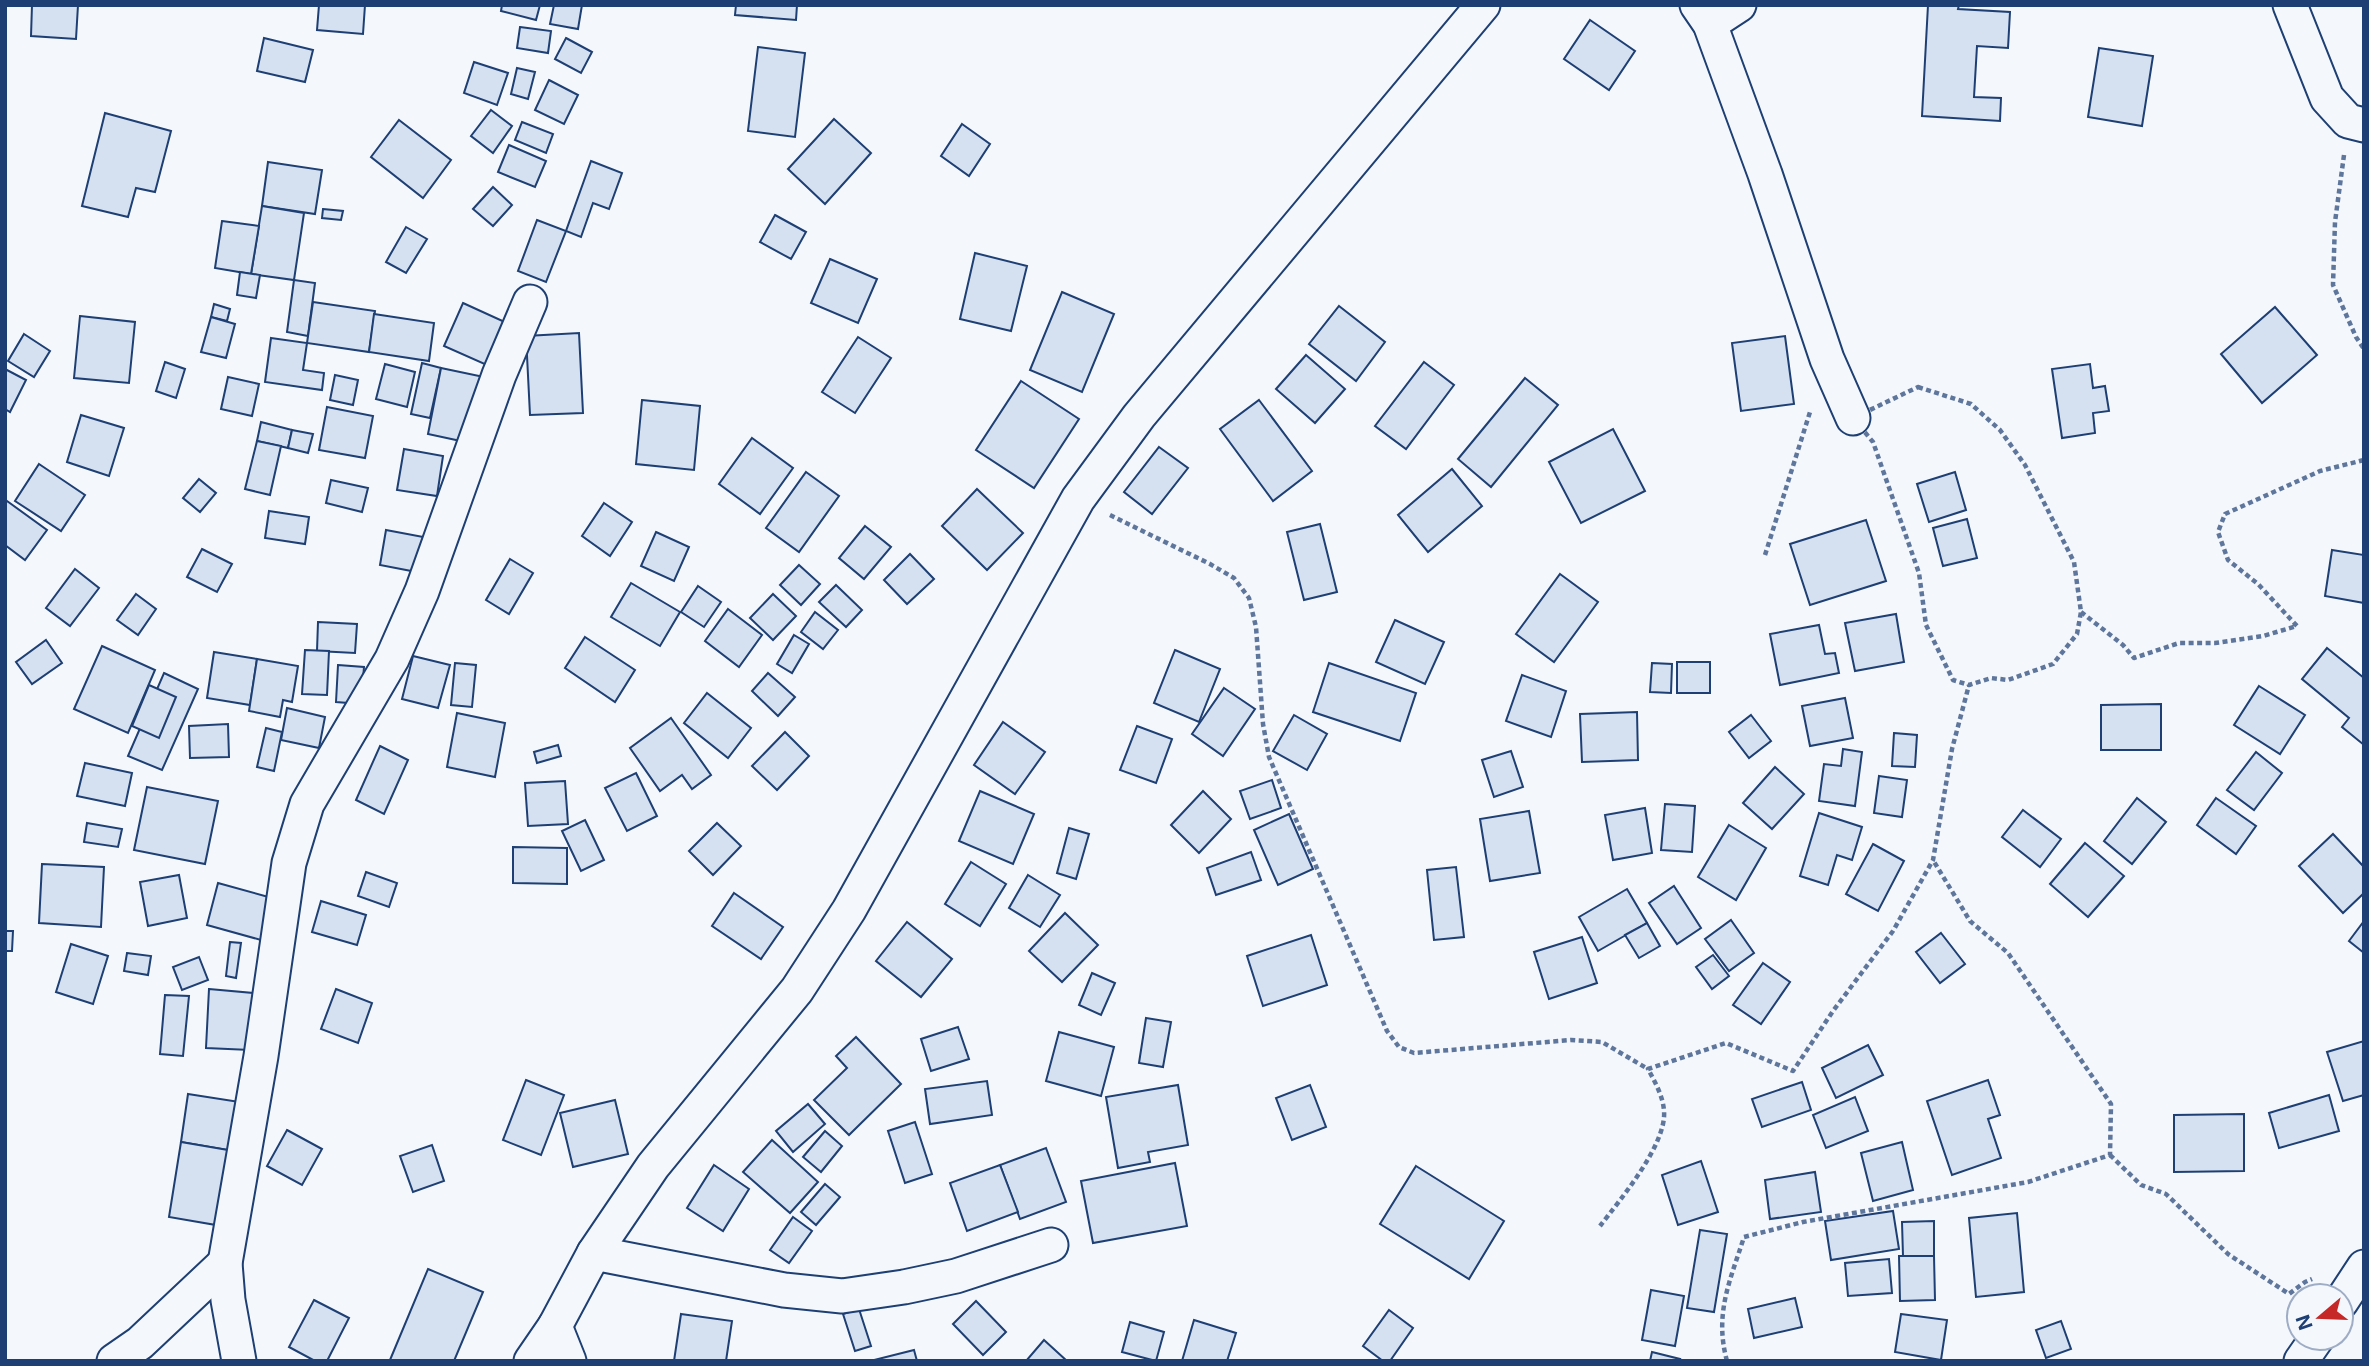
<svg xmlns="http://www.w3.org/2000/svg" width="2369" height="1366" font-family="Inter,sans-serif">
<rect width="100%" height="100%" fill="#f4f7fb"/>
<g fill="#d5e0f0" stroke="#1d3f73" stroke-width="2">
<path d="M32,5h46l-2,34 -45,-3z"/>
<path d="M319,5h46l-2,29 -46,-4z"/>
<path d="M502,5h38l-4,15 -35,-9z"/>
<path d="M554,5h28l-4,24 -28,-5z"/>
<path d="M736,5h61l-1,15 -61,-5z"/>
<path d="M1928,5h31l-1,4 52,3 -2,36 -31,-2 -3,51 27,1 -1,23 -78,-5z"/>
<path d="M1590,20l45,31 -26,39 -45,-31z"/>
<path d="M520,27l31,4 -3,22 -31,-5z"/>
<path d="M264,38l49,12 -8,32 -48,-11z"/>
<path d="M566,38l26,14 -11,21 -26,-14z"/>
<path d="M758,47l47,6 -10,84 -47,-6z"/>
<path d="M2099,48l54,8 -11,70 -54,-9z"/>
<path d="M474,62l34,11 -11,32 -33,-12z"/>
<path d="M517,68l18,4 -7,27 -17,-5z"/>
<path d="M549,80l29,15 -14,29 -29,-14z"/>
<path d="M491,110l21,16 -19,27 -22,-17z"/>
<path d="M105,113l66,18 -16,61 -19,-4 -8,29 -46,-11z"/>
<path d="M834,119l37,34 -46,51 -37,-35z"/>
<path d="M399,120l52,40 -28,38 -52,-41z"/>
<path d="M522,122l31,12 -7,19 -31,-13z"/>
<path d="M962,124l28,20 -21,32 -28,-20z"/>
<path d="M509,145l37,16 -11,26 -37,-15z"/>
<path d="M591,161l31,12 -13,36 -16,-6 -12,34 -15,-6z"/>
<path d="M268,162l54,8 -7,44 -53,-8z"/>
<path d="M493,187l19,18 -19,21 -20,-17z"/>
<path d="M262,206l42,7 -10,67 -43,-6z"/>
<path d="M323,209l20,2 -2,9 -19,-2z"/>
<path d="M775,215l31,17 -15,27 -31,-17z"/>
<path d="M537,220l29,11 -20,51 -28,-11z"/>
<path d="M222,221l37,5 -8,48 -36,-6z"/>
<path d="M406,227l21,12 -21,34 -20,-11z"/>
<path d="M975,253l52,13 -16,65 -51,-12z"/>
<path d="M830,259l47,20 -19,44 -47,-20z"/>
<path d="M240,272l20,3 -4,23 -19,-3z"/>
<path d="M294,280l21,3 -7,53 -21,-4z"/>
<path d="M1062,292l52,22 -32,78 -52,-22z"/>
<path d="M313,302l62,9 -6,41 -62,-9z"/>
<path d="M463,303l44,20 -18,43 -45,-20z"/>
<path d="M214,304l16,5 -3,12 -16,-4z"/>
<path d="M1339,306l46,36 -29,39 -47,-37z"/>
<path d="M2275,307l42,48 -55,48 -41,-49z"/>
<path d="M374,314l60,9 -5,38 -60,-9z"/>
<path d="M80,316l55,6 -6,61 -55,-5z"/>
<path d="M211,317l24,7 -9,34 -25,-6z"/>
<path d="M579,333l4,80 -53,2 -4,-79z"/>
<path d="M24,334l26,17 -16,26 -26,-16z"/>
<path d="M1785,336l9,68 -53,7 -9,-68z"/>
<path d="M858,337l33,21 -36,55 -33,-21z"/>
<path d="M271,338l36,5 -4,27 21,3 -2,17 -57,-8z"/>
<path d="M1306,355l39,34 -30,34 -39,-34z"/>
<path d="M165,362l20,7 -9,29 -20,-7z"/>
<path d="M1424,362l30,23 -48,64 -31,-23z"/>
<path d="M422,363l19,5 -11,50 -19,-4z"/>
<path d="M385,364l30,8 -8,35 -31,-8z"/>
<path d="M2090,364l3,24 12,-2 4,25 -16,2 2,20 -33,5 -10,-69z"/>
<path d="M441,368l43,9 -14,66 -42,-9z"/>
<path d="M5,369l21,11 -16,32 -5,-3z"/>
<path d="M335,375l23,5 -5,25 -23,-5z"/>
<path d="M228,377l31,7 -7,32 -31,-7z"/>
<path d="M1525,378l33,27 -67,82 -33,-28z"/>
<path d="M1021,381l58,38 -45,69 -58,-38z"/>
<path d="M642,400l58,6 -6,64 -58,-6z"/>
<path d="M1259,400l53,71 -39,30 -53,-72z"/>
<path d="M327,407l46,9 -8,42 -46,-8z"/>
<path d="M81,415l43,13 -15,48 -42,-14z"/>
<path d="M261,422l31,8 -4,18 -31,-7z"/>
<path d="M1613,429l32,62 -64,32 -32,-61z"/>
<path d="M292,430l21,4 -5,19 -20,-5z"/>
<path d="M752,438l41,30 -33,46 -41,-30z"/>
<path d="M257,441l24,5 -11,49 -25,-6z"/>
<path d="M1159,447l29,21 -36,46 -28,-22z"/>
<path d="M404,449l39,7 -6,40 -40,-6z"/>
<path d="M39,464l46,31 -24,36 -46,-30z"/>
<path d="M1452,469l30,37 -54,46 -30,-37z"/>
<path d="M806,472l33,24 -40,56 -33,-24z"/>
<path d="M1955,472l11,38 -37,12 -12,-38z"/>
<path d="M199,479l17,14 -16,19 -17,-14z"/>
<path d="M331,480l37,8 -6,24 -36,-9z"/>
<path d="M977,489l46,44 -36,37 -45,-44z"/>
<path d="M7,501l40,29 -22,30 -20,-15v-41z"/>
<path d="M604,503l28,19 -22,34 -28,-20z"/>
<path d="M269,511l40,6 -4,27 -40,-6z"/>
<path d="M1967,519l10,39 -34,8 -10,-38z"/>
<path d="M1866,520l20,61 -76,24 -20,-61z"/>
<path d="M1320,524l17,68 -33,8 -17,-68z"/>
<path d="M865,526l26,21 -27,32 -25,-21z"/>
<path d="M386,530l48,9 -7,35 -47,-9z"/>
<path d="M656,532l33,15 -15,34 -33,-15z"/>
<path d="M202,549l30,15 -15,28 -30,-15z"/>
<path d="M2332,550l32,5v48l-39,-7z"/>
<path d="M910,554l24,25 -27,25 -23,-24z"/>
<path d="M510,559l23,14 -24,41 -23,-14z"/>
<path d="M799,565l21,19 -19,21 -21,-20z"/>
<path d="M75,569l24,19 -29,38 -24,-18z"/>
<path d="M1560,574l38,28 -44,60 -38,-28z"/>
<path d="M631,583l49,29 -20,34 -49,-29z"/>
<path d="M836,585l26,25 -16,17 -27,-25z"/>
<path d="M698,586l23,16 -17,25 -23,-15z"/>
<path d="M136,594l20,15 -18,26 -21,-15z"/>
<path d="M773,594l23,22 -23,24 -23,-22z"/>
<path d="M728,609l34,26 -23,32 -34,-26z"/>
<path d="M815,612l23,18 -15,19 -22,-17z"/>
<path d="M1896,614l8,48 -49,9 -10,-48z"/>
<path d="M1395,620l49,22 -19,42 -49,-22z"/>
<path d="M318,622l39,2 -2,29 -38,-2z"/>
<path d="M1819,625l6,29 10,-1 4,20 -59,12 -10,-51z"/>
<path d="M794,635l15,9 -17,29 -15,-9z"/>
<path d="M585,637l50,33 -20,32 -50,-34z"/>
<path d="M46,640l16,23 -30,21 -16,-22z"/>
<path d="M102,646l53,24 -27,63 -54,-24z"/>
<path d="M2327,648l37,30v67l-22,-18 7,-9 -47,-39z"/>
<path d="M305,650l24,1 -2,44 -25,-1z"/>
<path d="M1175,650l45,19 -21,53 -45,-19z"/>
<path d="M214,652l43,7 -7,46 -43,-7z"/>
<path d="M413,656l37,9 -12,43 -36,-9z"/>
<path d="M257,659l41,7 -6,36 -9,-2 -3,17 -31,-6z"/>
<rect x="1677" y="662" width="33" height="31"/>
<path d="M455,663l21,2 -4,42 -21,-2z"/>
<path d="M1329,663l87,30 -16,48 -87,-29z"/>
<path d="M1652,663l20,1 -1,29 -21,-1z"/>
<path d="M338,665l26,2 -3,37 -25,-2z"/>
<path d="M164,673l34,16 -36,81 -34,-14z"/>
<path d="M768,673l27,24 -17,19 -26,-25z"/>
<path d="M1522,675l44,16 -15,46 -45,-16z"/>
<path d="M149,685l27,12 -17,41 -27,-12z"/>
<path d="M2259,686l46,29 -25,39 -46,-29z"/>
<path d="M1224,688l31,21 -32,47 -31,-22z"/>
<path d="M707,693l44,35 -23,30 -44,-35z"/>
<path d="M1845,698l8,40 -43,8 -8,-40z"/>
<path d="M2161,704v46h-60v-45z"/>
<path d="M287,708l38,9 -6,31 -38,-8z"/>
<path d="M1637,712l1,48 -56,2 -2,-48z"/>
<path d="M457,713l48,10 -10,54 -48,-10z"/>
<path d="M1294,715l33,19 -20,36 -34,-19z"/>
<path d="M1751,715l20,26 -22,17 -20,-26z"/>
<path d="M671,718l40,57 -19,14 -10,-14 -22,16 -30,-43z"/>
<path d="M1003,722l42,30 -30,42 -41,-29z"/>
<path d="M228,724l1,33 -39,1 -1,-32z"/>
<path d="M1137,726l35,13 -16,44 -36,-13z"/>
<path d="M266,728l16,4 -8,39 -17,-4z"/>
<path d="M785,732l24,24 -32,34 -25,-24z"/>
<path d="M1894,733l23,2 -2,32 -23,-1z"/>
<path d="M558,745l3,11 -24,7 -3,-11z"/>
<path d="M380,746l28,14 -24,54 -28,-14z"/>
<path d="M1843,749l19,3 -7,54 -36,-5 5,-37 17,2z"/>
<path d="M1511,751l12,36 -29,10 -12,-37z"/>
<path d="M2256,752l26,21 -28,37 -27,-20z"/>
<path d="M85,763l47,10 -7,33 -48,-10z"/>
<path d="M1775,767l29,27 -32,35 -29,-26z"/>
<path d="M636,773l21,43 -30,15 -22,-43z"/>
<path d="M1879,776l28,4 -5,37 -28,-4z"/>
<path d="M1272,780l9,28 -31,11 -10,-28z"/>
<path d="M565,781l3,43 -40,2 -3,-43z"/>
<path d="M147,787l71,14 -13,63 -71,-14z"/>
<path d="M980,791l54,23 -21,50 -54,-23z"/>
<path d="M1203,791l28,28 -32,34 -28,-28z"/>
<path d="M2137,798l29,24 -34,42 -28,-23z"/>
<path d="M2216,798l40,28 -20,28 -39,-29z"/>
<path d="M1665,804l30,2 -3,46 -31,-2z"/>
<path d="M1645,808l7,45 -39,7 -8,-45z"/>
<path d="M2023,810l38,29 -21,28 -38,-30z"/>
<path d="M1529,811l11,62 -50,8 -10,-62z"/>
<path d="M1819,813l43,14 -10,33 -15,-5 -9,30 -28,-9z"/>
<path d="M1289,814l24,55 -35,16 -24,-55z"/>
<path d="M585,820l19,40 -23,11 -19,-40z"/>
<path d="M87,823l35,6 -4,18 -34,-5z"/>
<path d="M717,823l24,23 -28,29 -24,-24z"/>
<path d="M1729,825l37,23 -30,52 -38,-23z"/>
<path d="M1069,828l20,6 -13,45 -19,-6z"/>
<path d="M2333,834l31,33v26l-21,20 -44,-47z"/>
<path d="M2085,843l39,33 -36,41 -38,-33z"/>
<path d="M1873,844l31,17 -26,50 -32,-17z"/>
<path d="M513,847l54,1v36l-54,-1z"/>
<path d="M1251,852l10,28 -45,15 -9,-27z"/>
<path d="M971,862l35,22 -26,42 -35,-22z"/>
<path d="M42,864l62,3 -3,60 -62,-4z"/>
<path d="M1456,867l8,70 -30,3 -7,-70z"/>
<path d="M366,872l31,11 -8,24 -31,-11z"/>
<path d="M179,875l8,43 -39,8 -8,-44z"/>
<path d="M1028,875l32,20 -20,32 -31,-19z"/>
<path d="M218,883l54,15 -11,42 -54,-15z"/>
<path d="M1674,886l27,42 -24,16 -28,-41z"/>
<path d="M1627,889l20,34 -49,28 -19,-34z"/>
<path d="M734,893l49,34 -22,32 -49,-33z"/>
<path d="M321,901l45,14 -9,30 -45,-13z"/>
<path d="M1065,913l33,32 -36,37 -33,-31z"/>
<path d="M1731,920l23,33 -25,18 -24,-32z"/>
<path d="M2364,921v32l-15,-12z"/>
<path d="M907,922l45,37 -31,38 -45,-36z"/>
<path d="M1647,923l13,23 -21,12 -14,-23z"/>
<path d="M5,931h8l-1,20h-7z"/>
<path d="M1941,933l24,31 -25,19 -24,-31z"/>
<path d="M1311,935l16,50 -64,21 -16,-50z"/>
<path d="M1582,937l15,46 -48,16 -15,-47z"/>
<path d="M230,942l11,1 -5,35 -10,-2z"/>
<path d="M71,944l37,12 -15,48 -37,-12z"/>
<path d="M127,953l24,3 -3,19 -24,-4z"/>
<path d="M1713,955l16,21 -17,13 -16,-22z"/>
<path d="M199,957l9,23 -26,10 -9,-23z"/>
<path d="M1763,963l27,19 -29,42 -28,-19z"/>
<path d="M1092,973l23,10 -14,32 -22,-10z"/>
<path d="M209,989l44,4 -3,57 -44,-2z"/>
<path d="M336,989l36,14 -14,40 -37,-14z"/>
<path d="M165,995l24,1 -6,60 -23,-2z"/>
<path d="M1146,1018l25,4 -8,45 -24,-4z"/>
<path d="M958,1027l11,32 -38,12 -10,-32z"/>
<path d="M1059,1032l55,15 -13,49 -55,-15z"/>
<path d="M856,1037l45,47 -52,51 -35,-35 33,-32 -11,-12z"/>
<path d="M2364,1041v54l-21,6 -16,-49z"/>
<path d="M1868,1045l15,30 -47,23 -14,-30z"/>
<path d="M526,1080l38,15 -23,60 -38,-15z"/>
<path d="M1988,1080l12,35 -12,4 13,39 -49,17 -25,-74z"/>
<path d="M987,1081l5,34 -62,9 -5,-35z"/>
<path d="M1802,1082l9,28 -49,17 -10,-28z"/>
<path d="M1178,1085l10,60 -40,7 2,10 -32,6 -12,-71z"/>
<path d="M1310,1085l16,42 -34,13 -16,-42z"/>
<path d="M188,1094l58,9 -18,47 -47,-8z"/>
<path d="M2329,1095l10,36 -60,17 -10,-35z"/>
<path d="M1855,1097l13,34 -42,17 -13,-33z"/>
<path d="M615,1100l13,54 -55,13 -13,-54z"/>
<path d="M808,1104l17,20 -32,28 -17,-21z"/>
<path d="M2244,1114v57l-70,1v-57z"/>
<path d="M915,1122l17,52 -27,9 -17,-52z"/>
<path d="M287,1130l35,19 -20,36 -35,-19z"/>
<path d="M825,1131l17,15 -21,26 -18,-15z"/>
<path d="M772,1140l46,42 -28,31 -47,-41z"/>
<path d="M181,1142l47,8 -12,75 -47,-8z"/>
<path d="M1902,1142l11,48 -40,11 -12,-48z"/>
<path d="M432,1145l12,36 -31,11 -13,-36z"/>
<path d="M1046,1148l20,54 -46,17 -20,-54z"/>
<path d="M1701,1161l17,51 -40,13 -16,-50z"/>
<path d="M1175,1163l12,63 -94,17 -12,-62z"/>
<path d="M714,1165l35,24 -26,42 -36,-23z"/>
<path d="M1000,1165l18,47 -51,19 -17,-48z"/>
<path d="M1416,1166l88,55 -35,58 -89,-55z"/>
<path d="M1815,1172l6,40 -51,7 -5,-39z"/>
<path d="M825,1184l15,13 -24,28 -15,-13z"/>
<path d="M1893,1211l6,38 -68,11 -6,-39z"/>
<path d="M2017,1213l7,79 -48,5 -7,-79z"/>
<path d="M793,1217l19,14 -23,32 -19,-13z"/>
<path d="M1934,1221v35h-31l-1,-34z"/>
<path d="M1700,1230l27,4 -13,78 -27,-4z"/>
<path d="M1899,1256h35l1,44 -35,1z"/>
<path d="M1889,1259l3,34 -44,3 -3,-33z"/>
<path d="M428,1269l55,23 -29,69h-61l-3,-1z"/>
<path d="M1651,1290l33,6 -9,50 -33,-6z"/>
<path d="M1795,1298l7,29 -48,11 -6,-29z"/>
<path d="M314,1300l35,18 -22,43h-12l-26,-14z"/>
<path d="M976,1301l30,31 -23,23 -30,-31z"/>
<path d="M859,1309l12,37 -16,5 -12,-37z"/>
<path d="M1389,1310l24,18 -23,33h-7l-20,-15z"/>
<path d="M681,1314l51,7 -6,40h-52z"/>
<path d="M1901,1314l46,6 -6,40 -46,-8z"/>
<path d="M1194,1320l42,13 -9,28h-45z"/>
<path d="M2061,1321l10,28 -25,9 -10,-28z"/>
<path d="M1130,1322l34,10 -8,29 -34,-9z"/>
<path d="M1044,1340l23,21h-41z"/>
<path d="M914,1350l3,11h-43v-1z"/>
<path d="M1652,1352l28,7 -1,2h-29z"/>
</g>
<g fill="none" stroke-linecap="round" stroke-linejoin="round">
<defs>
<g id="minor">
<path d="M1697,5l13,19 55,150 62,185 26,59"/>
<path d="M2290,5l37,93 21,23 16,4"/>
<path d="M1710,24l29,-19"/>
<path d="M594,1253l190,37 58,6 62,-9 52,-11 95,-31"/>
<path d="M2341,1302l23,-35"/>
<path d="M555,1326l14,35"/>
<path d="M114,1361l26,-18 85,-80"/>
<path d="M239,1361l-11,-61 -3,-37 36,-207 28,-193 18,-59 85,-145 30,-68 77,-216 31,-73"/>
<path d="M531,1361l24,-35 39,-73 59,-87 144,-176 52,-80 229,-411 61,-83 344,-411"/>
<path d="M2301,1361l16,-23"/>
</g>
</defs>
<use href="#minor" stroke="#1d3f73" stroke-width="37"/>
<g stroke="#5e769c" stroke-width="4.5" stroke-dasharray="5 3.5" stroke-linecap="butt">
<path d="M2344,155l-9,67 -2,63 23,52 8,12"/>
<path d="M1918,387l53,17 29,26 25,35 49,97 7,50 -4,22 -24,30 -45,16 -17,-2 -22,7 -16,-5 -27,-55 -7,-52 -46,-131 -20,-24z"/>
<path d="M1110,515l100,49 24,14 15,20 7,29 7,97 6,33 118,274 12,16 15,6 157,-13 31,2 46,27"/>
<path d="M1765,555l45,-143"/>
<path d="M2081,612l42,33 11,13 45,-15h36l48,-7 34,-10 -39,-42 -30,-24 -10,-28 7,-18 95,-43 44,-11"/>
<path d="M2110,1155l31,30 25,9 62,60 61,40 16,-12 7,-3"/>
<path d="M1600,1226c20,-26 67,-82 64,-115 -1,-15 -9,-29 -16,-42l78,-26 67,28 40,-60 60,-80 40,-71 19,-111 17,-64"/>
<path d="M1727,1361c-13,-47 3,-80 17,-124l59,-15 225,-40 82,-27 1,-51 -103,-151 -38,-32 -37,-61"/>
</g>
<use href="#minor" stroke="#f4f7fb" stroke-width="33"/>
</g>
<rect width="2369" height="1366" fill="none" stroke="#1d3f73" stroke-width="14"/>
<g transform="translate(2320 1317) rotate(251)"><circle r="33" fill="#f4f7fb" stroke="#9eadc5" stroke-width="2"/>
<path d="M0-5L12 26L0 18L-12 26Z" fill="#c62828"/>
<text y="-10" font-size="19" font-weight="bold" text-anchor="middle" fill="#1d3f73">N</text>
</g>
</svg>
